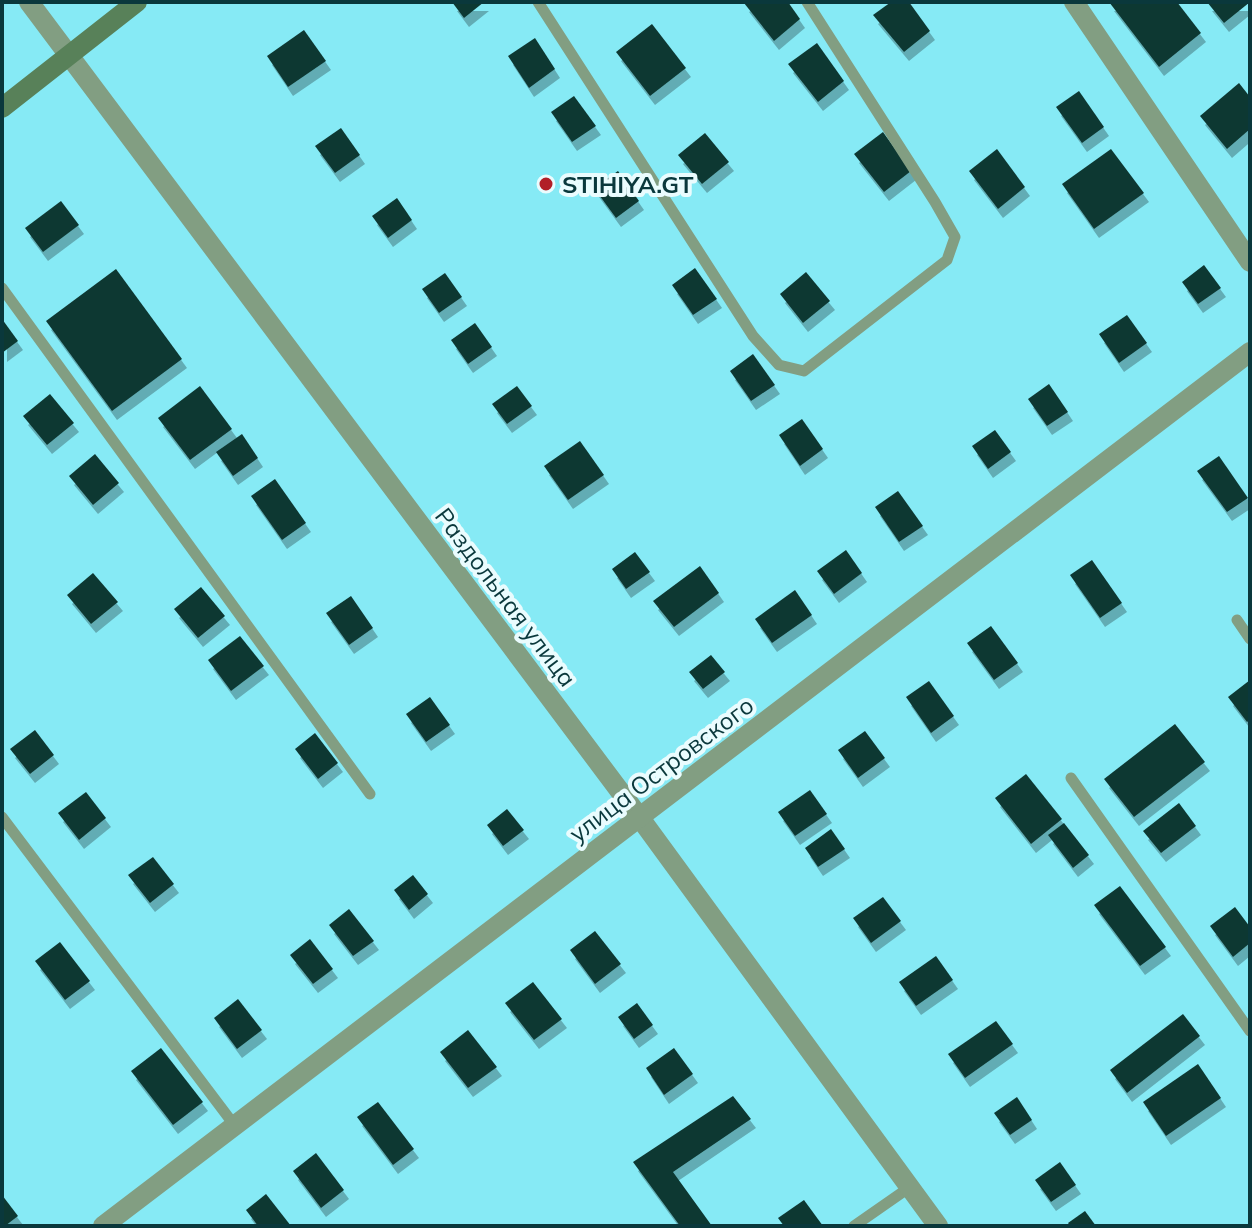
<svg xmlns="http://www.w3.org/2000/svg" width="1252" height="1228" font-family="Mulish,sans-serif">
<defs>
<filter id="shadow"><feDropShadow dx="5" dy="9" stdDeviation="0" flood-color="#0004"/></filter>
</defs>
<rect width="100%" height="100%" fill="#86eaf5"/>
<g fill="#103833" filter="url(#shadow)">
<path d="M452,2h32l-20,16z"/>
<path d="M746,2h42l12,17 -26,22 -30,-38z"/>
<path d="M891,2h18l21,29 -26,21 -31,-37z"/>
<path d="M1109,2h68l24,31 -42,34z"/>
<path d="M1207,2h43l-26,21z"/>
<path d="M652,24l34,44 -36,28 -34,-44z"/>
<path d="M304,30l22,31 -38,26 -21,-31z"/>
<path d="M535,38l20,31 -26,19 -21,-32z"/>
<path d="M817,43l27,38 -26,21 -30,-38z"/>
<path d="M1239,83l11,14v32l-23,20 -27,-33z"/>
<path d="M1079,91l25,36 -22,16 -26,-36z"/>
<path d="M574,96l22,30 -24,16 -21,-30z"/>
<path d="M341,128l19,27 -25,18 -20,-27z"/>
<path d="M883,132l28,39 -27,21 -30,-38z"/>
<path d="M705,133l24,29 -27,22 -24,-29z"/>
<path d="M997,149l28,38 -27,22 -29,-38z"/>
<path d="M1111,149l33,44 -50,36 -32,-45z"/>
<path d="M618,171l21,30 -23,17 -22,-30z"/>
<path d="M397,198l15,22 -24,18 -16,-22z"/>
<path d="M61,201l18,24 -36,27 -18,-24z"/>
<path d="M1204,265l17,23 -23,16 -16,-22z"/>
<path d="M695,268l22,31 -24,16 -21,-30z"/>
<path d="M116,269l66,90 -70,52 -66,-90z"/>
<path d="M806,272l24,29 -27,22 -23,-29z"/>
<path d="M445,273l17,24 -23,16 -17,-24z"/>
<path d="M1127,315l20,28 -28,20 -20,-29z"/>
<path d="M2,319l16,22 -16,12z"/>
<path d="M475,323l17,24 -24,17 -17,-24z"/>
<path d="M753,354l22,31 -24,16 -21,-30z"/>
<path d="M1049,384l19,28 -21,14 -19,-27z"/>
<path d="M200,386l32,43 -42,31 -32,-42z"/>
<path d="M517,386l15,20 -25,18 -15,-20z"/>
<path d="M50,394l24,29 -27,22 -24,-29z"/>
<path d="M802,419l21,30 -23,17 -21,-31z"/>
<path d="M995,430l16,22 -23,17 -16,-23z"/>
<path d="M242,434l16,24 -25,18 -17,-24z"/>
<path d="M580,441l24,34 -36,25 -24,-34z"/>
<path d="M95,454l24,29 -26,22 -24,-29z"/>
<path d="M1219,456l29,42 -21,14 -30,-41z"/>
<path d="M275,479l31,44 -24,17 -31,-44z"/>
<path d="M898,491l25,35 -24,16 -24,-35z"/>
<path d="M846,550l16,23 -28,21 -17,-23z"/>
<path d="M635,552l15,20 -24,17 -14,-20z"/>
<path d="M1092,560l30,43 -22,15 -30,-43z"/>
<path d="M700,566l19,27 -45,34 -21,-26z"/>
<path d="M93,573l25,29 -27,22 -24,-29z"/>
<path d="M201,587l24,29 -27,22 -24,-29z"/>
<path d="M795,590l17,25 -40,28 -17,-24z"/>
<path d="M351,596l22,32 -24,17 -23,-32z"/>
<path d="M991,626l27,37 -24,17 -27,-37z"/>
<path d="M240,636l24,30 -33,25 -23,-31z"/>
<path d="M711,655l14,17 -22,17 -14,-17z"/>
<path d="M1250,680v40l-3,2 -19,-25z"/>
<path d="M929,681l25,35 -23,17 -25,-36z"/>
<path d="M430,697l20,28 -24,17 -20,-28z"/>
<path d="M1175,724l30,38 -71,55 -30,-38z"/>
<path d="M35,730l19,25 -24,19 -20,-25z"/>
<path d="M865,731l20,27 -27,20 -20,-28z"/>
<path d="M315,733l23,30 -20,16 -23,-30z"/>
<path d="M1026,774l36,45 -31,25 -36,-46z"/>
<path d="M810,790l17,24 -32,22 -17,-24z"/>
<path d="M86,792l20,26 -27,22 -21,-27z"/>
<path d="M1179,803l17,23 -35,27 -18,-22z"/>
<path d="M507,809l17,21 -21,16 -16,-21z"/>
<path d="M1064,823l25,32 -16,13 -25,-33z"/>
<path d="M831,829l14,20 -27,18 -13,-19z"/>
<path d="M153,857l21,27 -24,19 -22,-28z"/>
<path d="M413,875l15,19 -19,16 -15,-20z"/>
<path d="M1120,886l46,61 -26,19 -46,-61z"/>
<path d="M883,897l18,24 -30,22 -18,-25z"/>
<path d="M1235,907l15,20v16l-17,14 -23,-31z"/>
<path d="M349,909l25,32 -21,15 -24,-31z"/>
<path d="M595,931l26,33 -26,20 -25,-34z"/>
<path d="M310,939l23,30 -20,15 -23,-29z"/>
<path d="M60,942l30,39 -25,19 -30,-39z"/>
<path d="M936,956l17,24 -37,26 -17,-24z"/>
<path d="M533,982l29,37 -28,21 -29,-37z"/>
<path d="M238,999l24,31 -25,19 -23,-31z"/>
<path d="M637,1003l16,22 -19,14 -16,-22z"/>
<path d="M1183,1014l17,22 -73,57 -17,-23z"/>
<path d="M996,1021l17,23 -48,34 -17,-24z"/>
<path d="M468,1030l29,37 -29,21 -28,-36z"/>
<path d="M161,1048l42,54 -30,23 -42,-54z"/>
<path d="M674,1048l19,26 -29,21 -18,-27z"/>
<path d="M1198,1064l23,34 -55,38 -23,-34z"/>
<path d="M733,1096l18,23 -78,53 39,54h-32l-47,-64z"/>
<path d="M1017,1097l15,23 -22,15 -16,-22z"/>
<path d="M378,1102l36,47 -21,16 -36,-48z"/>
<path d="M316,1153l28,37 -23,18 -28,-37z"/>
<path d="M1060,1162l16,23 -25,17 -16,-22z"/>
<path d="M266,1194l25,32h-33l-12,-16z"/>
<path d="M2,1195l16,21 -13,10h-3z"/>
<path d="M804,1200l19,26h-39l-6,-8z"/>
<path d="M1085,1211l11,15h-26l-2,-3z"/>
</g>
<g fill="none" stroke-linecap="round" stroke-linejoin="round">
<g stroke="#829e82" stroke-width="11">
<path d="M538,2l215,334 26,29 25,6 143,-111 8,-23 -20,-35 -128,-200"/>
<path d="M2,288l368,506"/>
<path d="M1237,620l13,19"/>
<path d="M1071,778l179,253"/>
<path d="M2,817l233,309"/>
<path d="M854,1226l56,-39"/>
</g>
<g stroke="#829e82" stroke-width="20">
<path d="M29,2l611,816 298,408"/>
<path d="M1074,2l176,260"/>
</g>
<path stroke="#829e82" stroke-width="20" d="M103,1226l1147,-874"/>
<path stroke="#588159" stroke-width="20" d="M2,108l135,-106"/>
</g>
<circle fill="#b11f27" stroke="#eafcfe" stroke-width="3" cx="546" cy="184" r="8"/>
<g text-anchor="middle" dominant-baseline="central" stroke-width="8" stroke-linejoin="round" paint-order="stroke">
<g font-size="24" font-weight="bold" fill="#0a383c" stroke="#eafcfe" text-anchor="start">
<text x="562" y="184">STIHIYA.GT</text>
</g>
<g font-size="24" fill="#0a383c" stroke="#eafcfe">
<text transform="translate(506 597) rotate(53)">Раздольная улица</text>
<text transform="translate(661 769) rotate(-37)">улица Островского</text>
</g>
</g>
<rect width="1252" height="1228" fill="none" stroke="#0a383c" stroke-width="8"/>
</svg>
